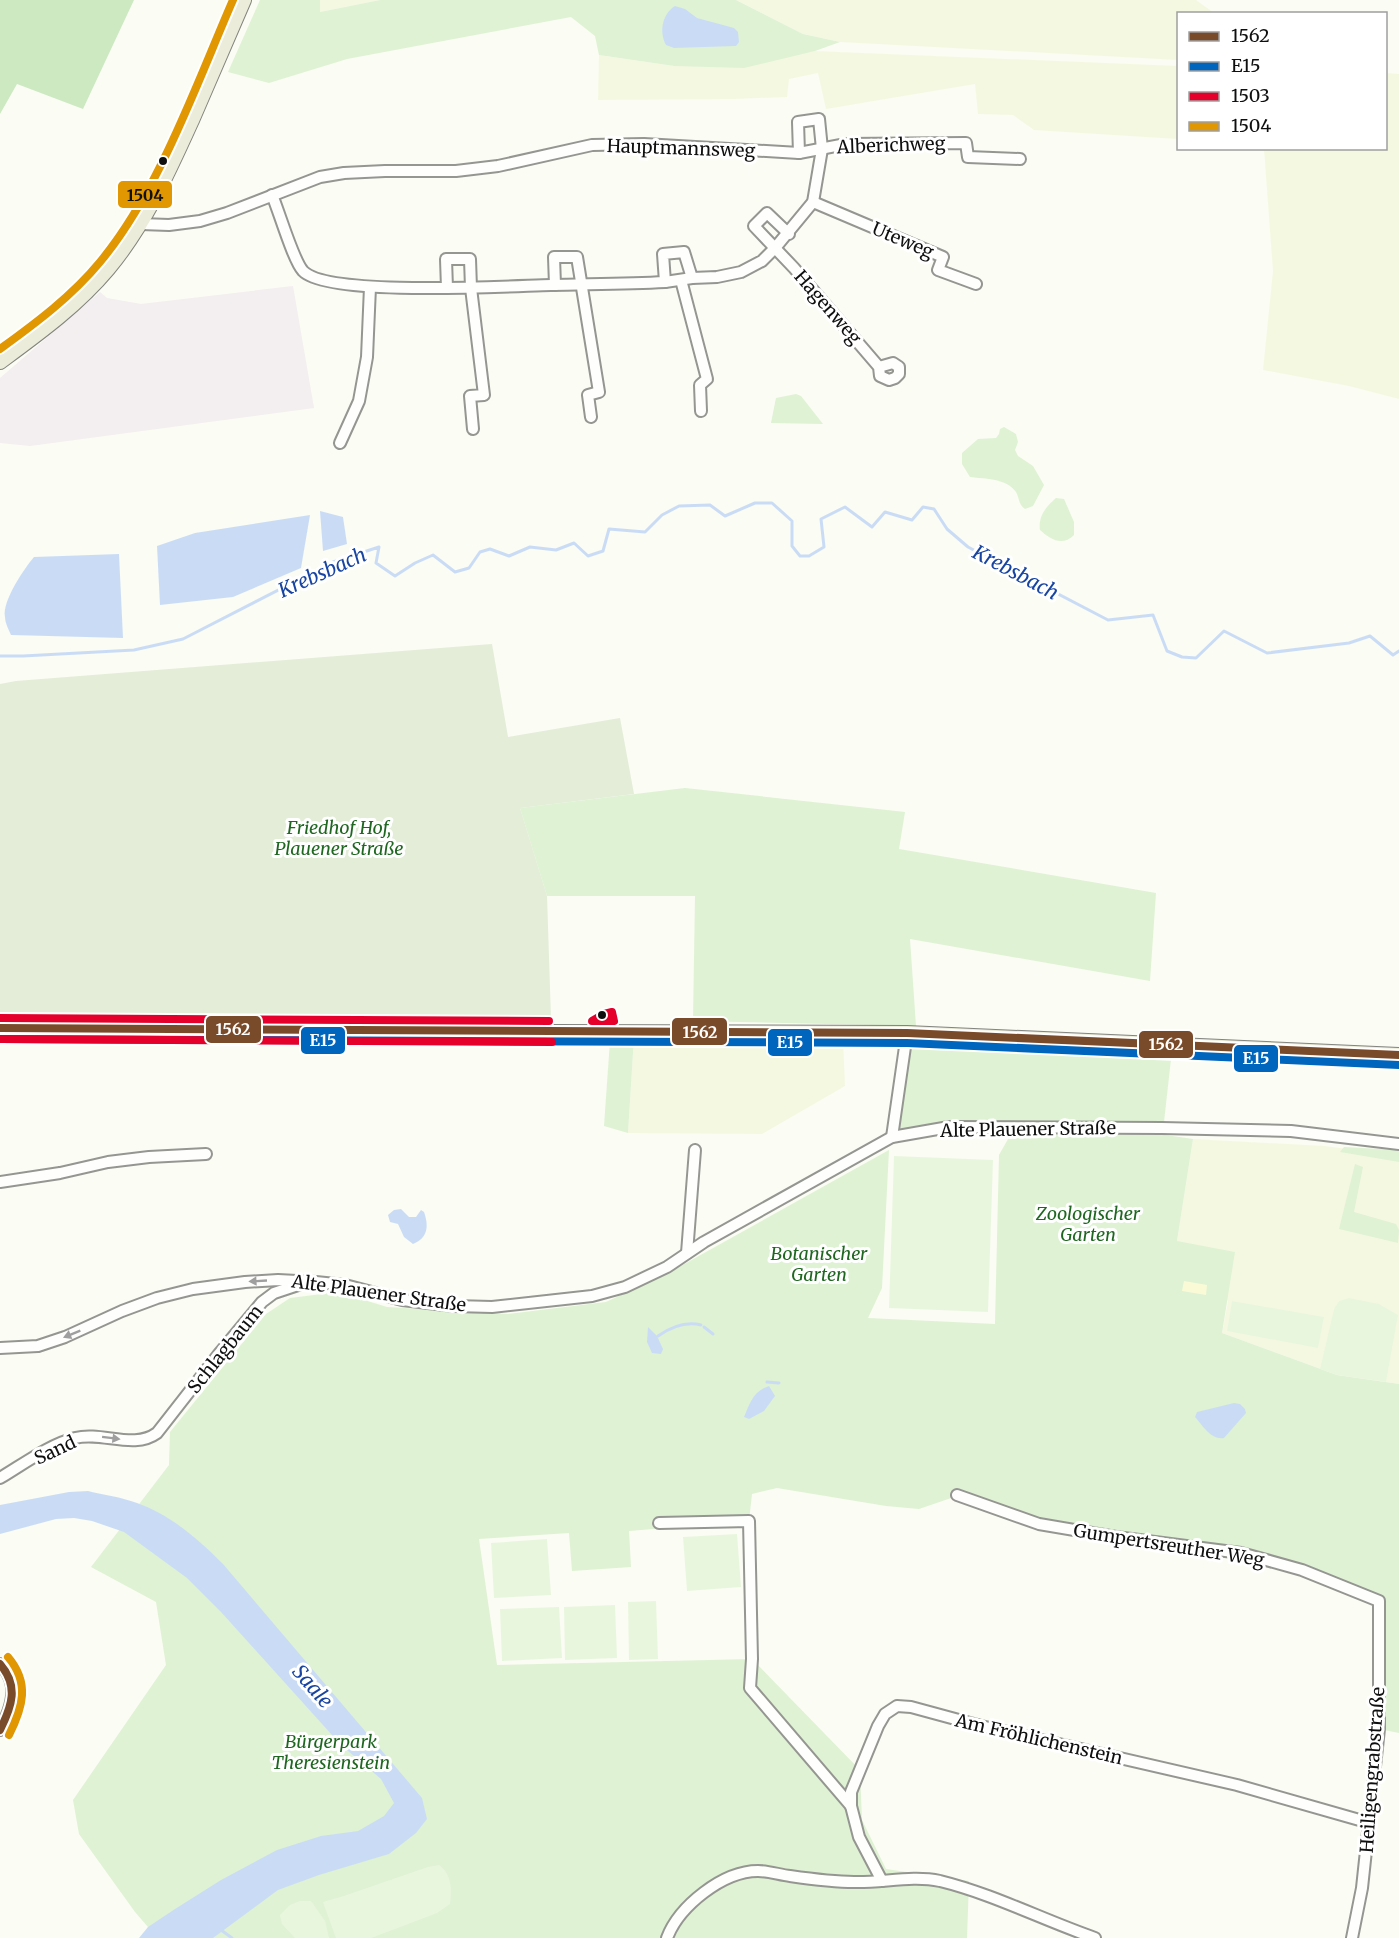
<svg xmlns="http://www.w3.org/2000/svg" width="1399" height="1938" font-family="Merriweather,serif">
<rect width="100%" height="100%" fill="#fbfcf4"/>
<path fill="#f3eef0" d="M293,286l21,122 -284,38 -30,-3v-65l100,-86 7,6 34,6z"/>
<g fill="#f5f8e1">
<path d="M320,0h60l-60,12z"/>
<path d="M736,0h460l18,13 -36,1v46l-338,-18 -37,-8z"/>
<path d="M815,51l363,15v73l-144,-9 -21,-15 -35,-1 -3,-30 -149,25 -8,-36 -29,6 -2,18 -54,2 -135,1 1,-45 75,11z"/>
<path d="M1386,73l13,1v325l-50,-13 -86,-16 10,-99 -9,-122 122,-1z"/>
<path d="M634,1037l209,2 2,47 -83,48 -134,-1z"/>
<path d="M1193,1139l132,7 74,10v228l-62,-9 -115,-42 6,-32 -51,-60z"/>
</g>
<g fill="#dff2d4">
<path d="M260,0h60v12l60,-12h356l67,34 37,8 -25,9 -71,17 -70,-2 -75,-11 -4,-19 -24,-19 -224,42 -78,24 -41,-11z"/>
<path d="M796,394l5,2 22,28 -52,-1 5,-25z"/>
<path d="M1004,427l12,7 2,8 -3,8 3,6 15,10 11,19 -11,21 -8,3c-7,-5 -5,-10 -9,-17 -10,-14 -30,-13 -46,-15l-8,-13v-11l16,-14 18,-1 3,-4 1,-5z"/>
<path d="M1056,498l8,1 10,23v13c-12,12 -24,4 -34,-5 -2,-14 6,-23 16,-32z"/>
<path d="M685,788l220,24 -6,37 257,44 -6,88 -240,-42 6,87 -223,-5 2,-125h-148l-27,-88z"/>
<path d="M634,1037l-6,96 -24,-7 6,-85z"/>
<path d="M910,1038l262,12 -8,72 -266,7z"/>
<path d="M1012,1132l139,1 42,6 -16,102 58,11 -13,81 115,42 62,9v349l-20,-4v-128l-138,-48 -202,-29 -82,-28 -38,13 -33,-3 -109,-18 -25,6 -3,27 -120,10 2,36 -59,4 -3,-38 -90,6 18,126 255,-6 108,111 2,50 24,49 83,12 -2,57h-821l2,-11 -13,-15 -56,-78 -6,-34 93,-135 -10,-63 -65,-35 78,-102 1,-33 96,-118 24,-16 48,-6 49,15 121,7 98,-12 64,-30 219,-122 -7,138 -14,30 127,6 4,-169z"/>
<path d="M1344,1147l55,3v12l-59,-10z"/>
<path d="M1355,1164l8,3 -9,45 42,12 3,6 -1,13 -59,-14z"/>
</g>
<path fill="#cde9c2" d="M0,0h134l-51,109 -66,-25 -17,30z"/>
<path fill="#fafbd6" d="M1184,1281l23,4 -1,10 -24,-4z"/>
<path fill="#e3edd8" d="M492,644l16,93 112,-19 14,76 -114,14 27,88 4,123 -40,-1 -511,2v-336l16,-3z"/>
<g fill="#e9f6de">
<path d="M894,1156l99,4 -5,152 -99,-4z"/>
<path d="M1349,1298l30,6 19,11 -12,67 -49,-7 -17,-6 14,-60 5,-8z"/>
<path d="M1232,1301l92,16 -6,31 -91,-17z"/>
<path d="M737,1534l4,53 -54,4 -4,-54z"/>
<path d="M547,1539l4,56 -57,3 -3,-55z"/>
<path d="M656,1601l2,58 -29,1 -1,-58z"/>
<path d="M615,1605l2,53 -52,2 -1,-53z"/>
<path d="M559,1607l3,51 -60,3 -2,-52z"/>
<path d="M439,1865c13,9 13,26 11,39l-13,9 -66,25h-35l-13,-36 21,-6 84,-29z"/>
<path d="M300,1901h11l14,20 4,17h-34l-13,-14 -2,-9 10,-10z"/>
</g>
<g fill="#cadcf5">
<path d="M675,6l10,3 12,9 37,10 4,4 1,10 -3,4 -62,2 -8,-3c-7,-13 -4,-31 9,-39z"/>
<path d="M320,511l23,6 4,27 -24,7z"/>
<path d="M310,515l-9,53 -68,29 -73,8 -3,-59 38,-13z"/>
<path d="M119,554l4,84 -112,-3c-2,-5 -6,-12 -6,-18 -3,-16 19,-48 29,-60z"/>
<path d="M401,1209l8,8h7l5,-7 3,2c5,14 4,26 -11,32l-9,-7 -6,-13 -8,-2 -2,-7 6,-5z"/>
<path d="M648,1327l9,9 6,13 -2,5 -9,-1 -5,-11z"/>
<path d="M769,1386l6,10 -11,15 -15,8 -5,-2c6,-14 9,-26 25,-31z"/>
<path d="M1234,1403l6,1 5,5 1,4 -22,25c-13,2 -21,-12 -29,-21l2,-5z"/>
<path d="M88,1491c16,4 33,6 49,12 34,12 61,36 86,61l199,234 5,21 -11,14 -27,21 -70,21 -41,15 -65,48h-74l9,-11 27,-18 46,-29 56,-30 44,-14 37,-5 26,-15 10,-13 -13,-24 -40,-34 -120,-133 -34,-34 -63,-46 -32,-11 -18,-3 -18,1 -56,15v-29l69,-13z"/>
</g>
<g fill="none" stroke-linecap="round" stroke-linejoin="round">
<g stroke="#cadcf5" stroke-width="3">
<path d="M0,656h23l111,-6 49,-11 150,-77 46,-15 -3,16 19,13 20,-13 18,-8 22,17 14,-4 11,-16 10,-3 19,7 21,-9 26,3 18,-7 14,13 15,-5 6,-22 36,3 17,-17 17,-9 31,-1 15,11 30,-13h17l20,18v25l8,10h9l15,-9 -3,-28 24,-12 27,20 13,-15 27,8 11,-13 11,2 13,20 21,18 140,73 45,-5 14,36 15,6 14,1 28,-27 43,22 82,-10 21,-7 23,19 6,-4"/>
<path d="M704,1327l9,7"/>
<path d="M658,1336c13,-9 27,-15 43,-11"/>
<path d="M767,1382l12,1"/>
<path d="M221,1930l11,8"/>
</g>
<defs>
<g id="minor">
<path d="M272,195c7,16 21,65 31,76 25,26 206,15 248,14 38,-1 76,-1 114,-3l27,-4 25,-1 24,-5 21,-11 13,-13 38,-46 9,-53 -3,-30 -21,3 1,31"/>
<path d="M813,202l130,55 -5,13 38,14"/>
<path d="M141,224l28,1 31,-4 27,-8 93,-36 24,-4 41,-2h71l42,-5 94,-21 52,-1 155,9 47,-9 120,-1 2,14 52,2"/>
<path d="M789,234l-22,-21 -13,13 40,42 85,99 1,9 9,4 6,-2 4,-4v-7l-6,-4 -14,4"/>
<path d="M681,280l26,99 -7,6 1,26"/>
<path d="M665,282l-2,-28 21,-2 8,26"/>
<path d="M555,285l-1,-28h23l22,135 -11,3 3,22"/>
<path d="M447,288l-1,-29h24l1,29 13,107 -14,1 3,33"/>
<path d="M340,443l19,-42 8,-44 3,-70"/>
<path d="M892,1137l15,-104"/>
<path d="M0,1182l60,-9 48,-11 41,-5 57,-3"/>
<path d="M687,1253l8,-103"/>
<path d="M0,1348l38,-2 27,-9 57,-26 35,-13 36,-9 52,-7 33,-2 38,2 29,3 57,15 52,6 38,1 100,-11 33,-9 42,-20 37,-25 188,-105 57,-10 213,1 129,3 108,13"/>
<path d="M0,1478c22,-13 50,-34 75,-40 27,-7 59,12 82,-5l61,-78 44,-53 12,-9 27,-9"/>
<path d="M957,1495l82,29 77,13 125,16 61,17 77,31v128l-17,159 -10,50"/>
<path d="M659,1523l90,-2 3,138 -2,29 101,118"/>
<path d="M0,1664c21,19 11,45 0,66"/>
<path d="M882,1881l-23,-44 -8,-31v-14l27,-66 7,-12 12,-8 14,1 70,19 256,59 133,38"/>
<path d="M667,1938c12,-32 56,-67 91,-67 11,0 22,4 32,5 21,3 42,6 64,6 28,1 58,-7 86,-1 53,13 103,39 155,57"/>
</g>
<g id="major">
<path d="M0,362c38,-28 77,-56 108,-93 37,-44 61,-98 85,-151 17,-40 34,-79 51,-118"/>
<path d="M0,1028l552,4 355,1 492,22"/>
</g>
</defs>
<use href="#minor" stroke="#959692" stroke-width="14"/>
<use href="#major" stroke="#83837f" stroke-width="16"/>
<use href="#minor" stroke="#fefffd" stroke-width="10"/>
<use href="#major" stroke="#ececda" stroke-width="14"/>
<defs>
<g id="bus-1">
<path d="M0,1028l907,5 492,22"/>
<path d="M0,1664c19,22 12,42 0,66"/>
</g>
<path id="bus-2" d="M0,1039l907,4 492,22"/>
<g id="bus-3">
<path d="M612,1012l2,9h-22l12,-7z"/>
<path d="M0,1018l549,3"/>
<path d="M0,1039l552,3"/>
</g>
<g id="bus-4">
<path d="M0,349c36,-26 72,-53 100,-87 59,-71 96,-177 133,-262"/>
<path d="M8,1657c22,26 15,50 1,78"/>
</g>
</defs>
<use href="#bus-1" stroke="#fff" stroke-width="12"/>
<use href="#bus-2" stroke="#fff" stroke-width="12"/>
<use href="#bus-3" stroke="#fff" stroke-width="12"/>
<use href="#bus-4" stroke="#fff" stroke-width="12"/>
<use href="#bus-1" stroke="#7a4b2a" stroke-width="8"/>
<use href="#bus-2" stroke="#0065bd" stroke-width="8"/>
<use href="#bus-3" stroke="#e4002b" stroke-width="8"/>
<use href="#bus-4" stroke="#e09702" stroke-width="8"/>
</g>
<defs><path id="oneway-solid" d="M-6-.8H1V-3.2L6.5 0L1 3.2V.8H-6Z" transform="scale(1.5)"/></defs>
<g fill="#9e9f9e">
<use href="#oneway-solid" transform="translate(258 1281) rotate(177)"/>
<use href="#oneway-solid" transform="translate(72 1334) rotate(158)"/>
<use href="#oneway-solid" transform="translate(111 1438) rotate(7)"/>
</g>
<g fill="#0f0f0f" stroke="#fff" stroke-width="2">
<circle cx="163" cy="161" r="5"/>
<circle cx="602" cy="1015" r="5"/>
</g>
<g text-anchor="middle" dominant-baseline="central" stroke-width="6" stroke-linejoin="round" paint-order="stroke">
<g font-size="18" fill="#0f0f0f" stroke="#fff">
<text transform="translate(891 145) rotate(-2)">Alberichweg</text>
<text transform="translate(681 148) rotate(2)">Hauptmannsweg</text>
<text transform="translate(903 240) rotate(23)">Uteweg</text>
<text transform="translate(828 307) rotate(49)">Hagenweg</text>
<text transform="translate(1028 1129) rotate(-1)">Alte Plauener Straße</text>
<text transform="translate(379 1293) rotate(8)">Alte Plauener Straße</text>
<text transform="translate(225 1349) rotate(-51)">Schlagbaum</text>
<text transform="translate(55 1450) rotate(-25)">Sand</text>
<text transform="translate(1169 1545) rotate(9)">Gumpertsreuther Weg</text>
<text transform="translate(1039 1739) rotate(13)">Am Fröhlichenstein</text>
<text transform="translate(1372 1770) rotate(-86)">Heiligengrabstraße</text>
</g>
<g font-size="18" font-style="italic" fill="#1f6720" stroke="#fff">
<text x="339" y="827">Friedhof Hof,<tspan x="339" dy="21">Plauener Straße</tspan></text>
<text x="1088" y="1213">Zoologischer<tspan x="1088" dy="21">Garten</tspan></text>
<text x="819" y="1253">Botanischer<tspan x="819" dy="21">Garten</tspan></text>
<text x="331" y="1741">Bürgerpark<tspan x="331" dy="21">Theresienstein</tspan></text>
</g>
<g font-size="20" font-style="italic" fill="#1845a1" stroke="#fff">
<text transform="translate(322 572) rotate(-24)">Krebsbach</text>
<text transform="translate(1016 572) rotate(28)">Krebsbach</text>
<text transform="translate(313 1686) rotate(49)">Saale</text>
</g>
</g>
<g stroke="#fff" stroke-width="2">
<rect x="117" y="180" width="56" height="29" rx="6" fill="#e09702"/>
<rect x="205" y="1015" width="57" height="29" rx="6" fill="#7a4b2a"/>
<rect x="671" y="1017" width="57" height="29" rx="6" fill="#7a4b2a"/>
<rect x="300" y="1026" width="46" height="29" rx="6" fill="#0065bd"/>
<rect x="767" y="1028" width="46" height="29" rx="6" fill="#0065bd"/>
<rect x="1138" y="1030" width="56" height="29" rx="6" fill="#7a4b2a"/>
<rect x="1233" y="1044" width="46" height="29" rx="6" fill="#0065bd"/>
</g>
<g font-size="16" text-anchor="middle" font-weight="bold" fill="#fff">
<text x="233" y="1035">1562</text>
<text x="700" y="1038">1562</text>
<text x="323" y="1046">E15</text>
<text x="790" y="1048">E15</text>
<text x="1166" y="1050">1562</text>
<text x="1256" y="1064">E15</text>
</g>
<g font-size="16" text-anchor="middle" font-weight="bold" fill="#111">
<text x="145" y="201">1504</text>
</g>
<rect x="1177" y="12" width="210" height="138" fill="#ffffff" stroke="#9f9f9f" stroke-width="1.5"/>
<rect x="1189" y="32" width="30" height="9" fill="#7a4b2a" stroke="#9f9f9f" stroke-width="1.5"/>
<text x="1231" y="42" font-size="18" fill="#0f0f0f">1562</text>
<rect x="1189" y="62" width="30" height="9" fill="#0065bd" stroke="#9f9f9f" stroke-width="1.5"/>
<text x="1231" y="72" font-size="18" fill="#0f0f0f">E15</text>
<rect x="1189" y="92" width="30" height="9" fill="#e4002b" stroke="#9f9f9f" stroke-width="1.5"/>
<text x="1231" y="102" font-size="18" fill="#0f0f0f">1503</text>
<rect x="1189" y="122" width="30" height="9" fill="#e09702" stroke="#9f9f9f" stroke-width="1.5"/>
<text x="1231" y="132" font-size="18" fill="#0f0f0f">1504</text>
</svg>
